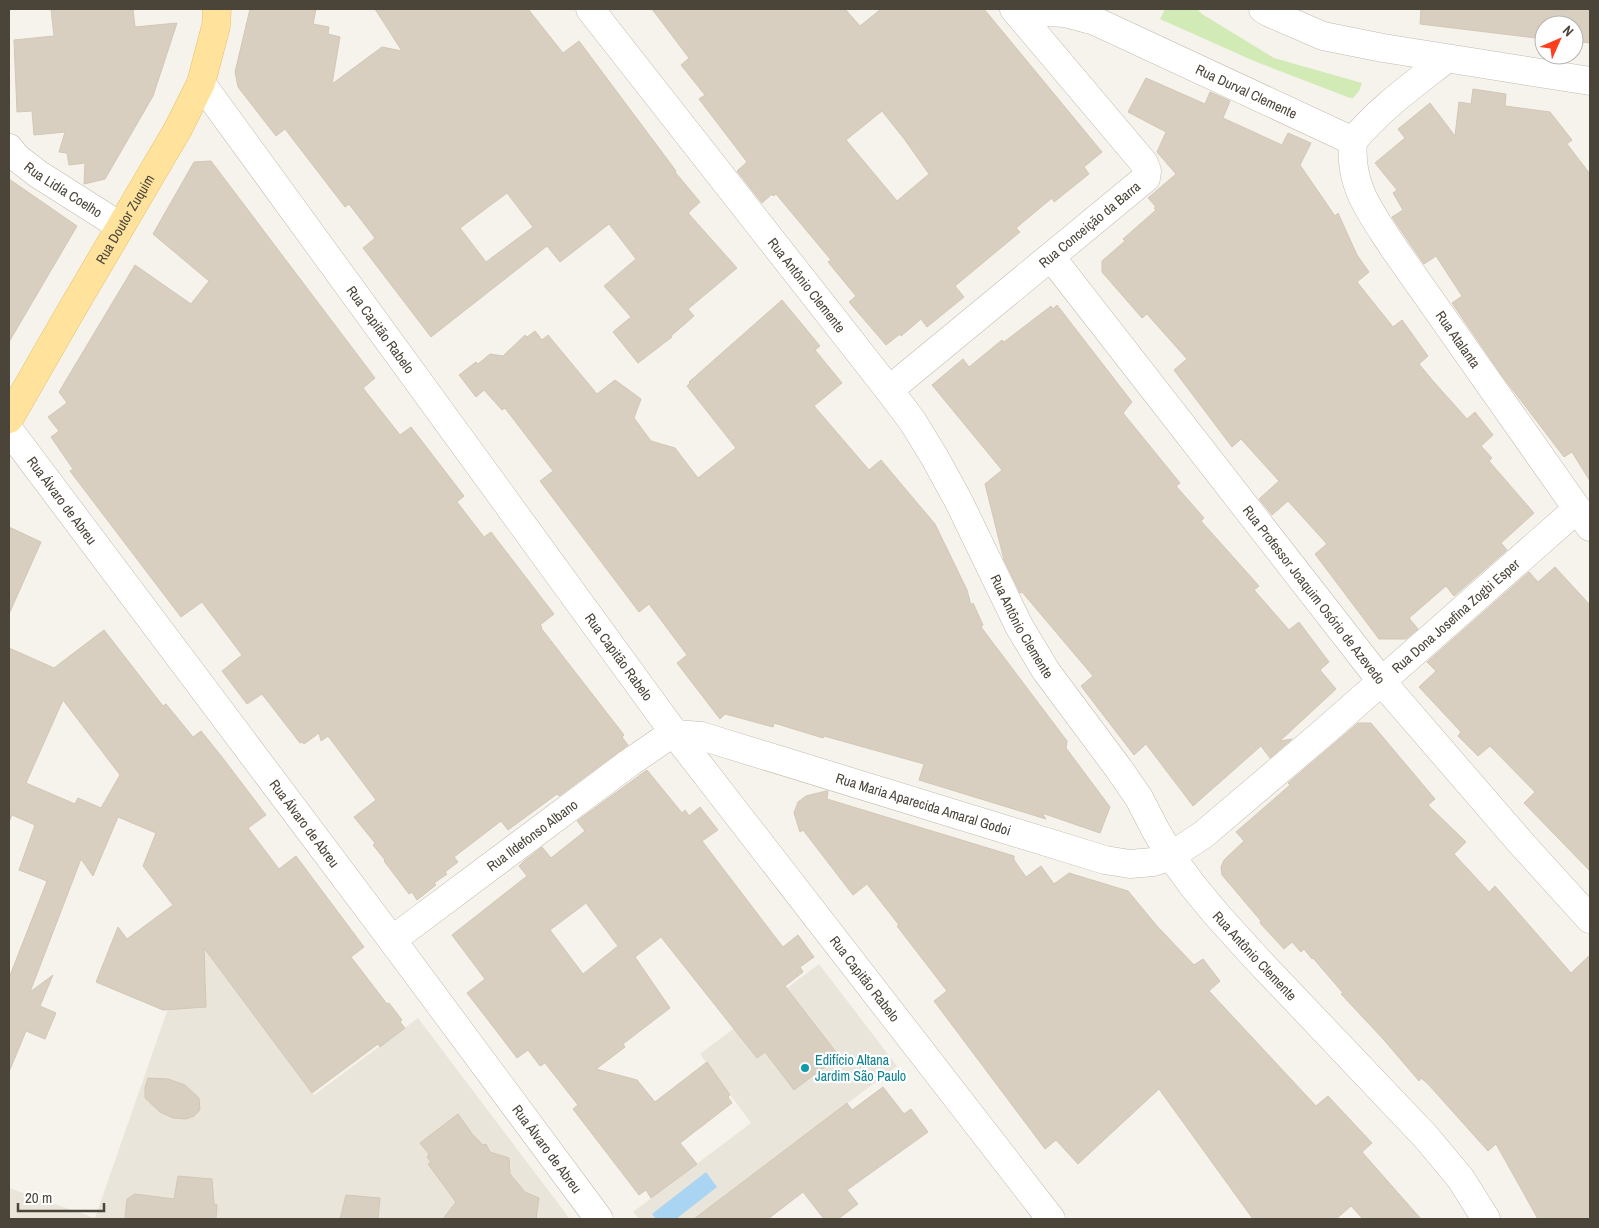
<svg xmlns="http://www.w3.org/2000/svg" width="1599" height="1228" font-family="'Archivo Narrow',sans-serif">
<rect width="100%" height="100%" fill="#f6f3ec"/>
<g fill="#eae5da">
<path d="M194,934l120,161 104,-77 152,201h-561v-31l86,30z"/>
<path d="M819,964l78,102 -203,153h-55l-6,-7 118,-89 -51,-69z"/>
</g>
<path fill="#d2eab5" d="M1165,9h32l5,5 72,44 88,25 -3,8 -6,7h-3l-96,-37 -94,-42z"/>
<path fill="#a9d4f2" d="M706,1172l11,15 -41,32h-20l-4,-5z"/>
<g fill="#d8cfc1" stroke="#d3c7b4" fill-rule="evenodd">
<path d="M51,9h82l2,18 42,-4 -24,73 -48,83 -21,5 1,-21 -16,2 -2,-12 -8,-1 6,-20 -31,3 -2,-24 -15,1 -3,-72 40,-4z"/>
<path d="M250,9h66l-3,15 16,3 -1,7 12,3 -8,47 50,-37 20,4 -27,-42h153l35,44 16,-12 97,130 -1,1 25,30 -12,11 49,55 -49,41 6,7 -23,20 1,1 -34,26 -25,-31 18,-15 -27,-31 32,-27 -27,-35 -49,38 -13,-16 -116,91 -68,-89 12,-10 -26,-34 -4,3 -60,-78 -9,7 -38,-49 -3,-15zM507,193l26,34 -47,35 -26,-34z"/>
<path d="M652,9h193l15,17 21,-17h103l118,143 -18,15 5,7 -35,28 -2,-4 -36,30 4,4 -65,54 9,11 -37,30 -6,-8 -20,17 -1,-2 -14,11 -37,-43 7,-6 -28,-34 3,-2 -55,-66 -3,2 -1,-2 -10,9 -25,-32 10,-9 -48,-63 6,-4 -24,-30 8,-7zM882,111l23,29 24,34 -32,27 -51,-61z"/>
<path d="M1421,9h169v34l-16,-2v-16h-30v14l-124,-15z"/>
<path d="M1146,78l59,26 5,-12 20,9 -7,17 59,27 6,-12 23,10 -11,22 35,51 3,-3 19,42 12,17 -12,10 36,45 9,-7 26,36 -9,8 14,17 34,38 8,-7 18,23 -12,11 11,12 -3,3 45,52 -33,30 6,7 -53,46 -8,-10 -37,32 9,11 -12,10h-27l-64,-85 12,-10 -39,-43 -16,14 -13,-16 20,-18 -38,-42 -9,8 -58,-77 13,-11 -40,-45 -5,4 -40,-46v-11l23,-20 -2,-2 33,-29 -2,-2 2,-1 -8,-9 28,-24 -19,-22 9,-20 -38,-20z"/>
<path d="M1473,89l33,5 -1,12 45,6 22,28 -5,4 23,30v307l-18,-29 -8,5 -61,-80 -51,-74 10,-7 -26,-40 -12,8 -18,-26 -14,-21 11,-7 -10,-17 4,-3 -22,-27 30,-25 -7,-9 32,-26 25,33 4,-34 12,2z"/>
<path d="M211,161l164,217 -12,10 37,47 11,-8 53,69 -7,6 27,35 7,-5 63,82 -14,11 2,2 -1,1 83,107 -2,2 6,8 -69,51 -2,-2 -49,36 -7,-9 -47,36 4,5 -13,10 2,2 -13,9 2,2 -19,15 -5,-8 -3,2 -25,-33 1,-1 -12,-15 2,-2 -21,-26 22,-17 -48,-64 -7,5 -2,-8 -15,11 -2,-2 -2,1 -38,-49 -15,10 -25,-33 20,-16 -40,-53 -21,15 -111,-146 3,-2 -22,-32 8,-6 -11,-14 19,-14 -8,-11 76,-127 56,39 18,-23 -56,-47 41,-72z"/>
<path d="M9,179l68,47 -68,116z"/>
<path d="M782,300l38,46 -5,4 27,33 -28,23 55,64 12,-10 54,64 32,66 4,15 2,-2 10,22 -2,2 86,114 -1,7 44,59 -10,26 -58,-20 4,6 -127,-39 5,-16 -100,-28 -1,2 -49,-15 -1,4 -48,-13 -5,5 -43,-56 10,-8 -38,-51 -10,8 -99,-131 13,-10 -48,-63 -3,2 -18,-20 -8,7 -17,-22 17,-13 2,2 12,-10 13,2 22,-21 2,2 8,-6 7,9 6,-5 49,59 18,-14 26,19 -7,19 17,23 24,7 23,30 38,-30 -49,-62 3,-3 -1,-1z"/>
<path d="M1057,305l75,97 -9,11 57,70 -4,3 28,32 -3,3 58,65 -5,4 35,40 10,-8 30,40 -9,8 16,19 -56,52 12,-2 -22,19 -9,-12 -68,60 -47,-62 -12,11 -53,-69 12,-10 -71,-84 -2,1 -16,-33 -19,-76 17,-14 -70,-85 31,-26 6,8 33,-27 2,2 47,-36 2,3z"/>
<path d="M9,527l32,15 -32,72z"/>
<path d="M1555,567l35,38v266l-66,-68 11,-11 -45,-46 -12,10 -20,-20 3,-4 -42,-45 17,-16 -9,-9 102,-90 9,10z"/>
<path d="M104,630l59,76 3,-2 27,33 8,-6 21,26 44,58 -18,13 31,41 17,-13 68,91 -13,10 36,47 2,-1 13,17 -2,2 5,6 -25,19 -2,-3 -66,49 -108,-145 2,59 -43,3 -67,-28 22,-55 9,12 46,-34 -30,-39 13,-33 -38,-16 -25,59 -12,-17 -51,133 23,-17 -13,31 16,7 -11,26 -19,-8 -17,41v-94l38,-97 -28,-11 16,-45 -23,-10 -3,7v-174l45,20zM63,700l57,75 -19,33 -23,-10 -3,6 -49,-21z"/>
<path d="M1358,723h13l64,76 -7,6 38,37 -12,12 35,38 6,-6 76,87 19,-18v264h-52l-42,-75 -8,7 -60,-67 -7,-6 -2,3 -35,-41 -43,-46 2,-1 -30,-35 -1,1 -8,-10 -3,3 -9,-10 -8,7 -24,-26 1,-2 -39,-46 -1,-8 3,-7 20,-19 -8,-9 54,-47 -2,-2z"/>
<path d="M647,770l35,43 3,-3 4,6 11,-9 18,23 -16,11 77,101 4,5 15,-12 16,22 -14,10 3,5 -18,14 54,70 -45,34 -29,-38 -8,6 -96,-121 -26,20 35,51 -47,36 2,3 -29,22 41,11 18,22 52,-40 23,33 -2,2 4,6 -52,40 17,21 -46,34 -5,-8 -7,5 -66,-86 5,-4 -33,-42 -5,3 -12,-16 -11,8 -29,-38 -21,-27 18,-14 -33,-44 75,-59 -8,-10 5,-5 18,-14 9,11 34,-27 -8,-10zM586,903l32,43 -35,28 -33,-44z"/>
<path d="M826,791h2l-1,8 187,57v4l12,17 15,-11 13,18 15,-11 59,18 29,35 37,39 9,-6 17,22 -11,10 107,115 12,-10 44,47 -10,9 59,67h-58l-12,-13 -15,13h-83l-94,-130 -81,75 -22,-24 -11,9 -111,-148 13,-10 -50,-65 2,-1 -32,-41 -14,11 -50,-65 -3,2 -6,-19 4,-11 8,-6z"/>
<path d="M148,1078l20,1 17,6 14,13 1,12 -6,6 -8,3 -13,-1 -13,-6 -15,-14v-11z"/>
<path d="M883,1087l21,27 7,-5 17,23 -81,58 11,14 -20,15h-14l-21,-27 -35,27h-74l153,-116 5,7z"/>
<path d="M458,1114l15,21 10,10 3,-1 4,8 19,6 1,16 15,18 14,6 -3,21h-93l13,-17 -28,-38 3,-2 -4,-5 2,-3 -9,-11z"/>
<path d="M178,1176l34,3 2,25 3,1 -1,14h-91l2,-20 8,-5 39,5z"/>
<path d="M346,1195l34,3 -2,21h-38z"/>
</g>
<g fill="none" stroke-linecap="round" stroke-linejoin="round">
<defs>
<g id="minor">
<path id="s1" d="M590,9l299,381 24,32 22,36 23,42 61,126 27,45 73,98 20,29 17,33 15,25 22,30 24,29 39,43 170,179 35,42 25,40"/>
<path d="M1263,9l7,4 53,23 60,12 207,33"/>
<path id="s2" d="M1023,19l24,-7 18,1 30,8 258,120c26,-32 60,-56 93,-82"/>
<path id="s3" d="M201,83l474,651 376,485"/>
<path id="s4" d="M1353,141c-4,45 17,70 40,106l197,280"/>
<path id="s5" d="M9,148l7,9 22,17 82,52"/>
<path id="s6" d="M1051,257l331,425 139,161 69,76"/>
<path id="s7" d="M889,390l257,-212 1,-7 -3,-8 -130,-154"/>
<path id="s8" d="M9,430l383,510 207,279"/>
<path id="s9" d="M392,940l237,-177 35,-24 11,-5 26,2 404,124 25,4 23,-2 18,-6 33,-22 120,-102 253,-223"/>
</g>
<g id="major">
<path id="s10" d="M9,419l62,-108 107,-182 23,-46 15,-57 1,-17"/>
</g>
</defs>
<use href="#minor" stroke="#c2bbae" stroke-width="29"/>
<use href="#major" stroke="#e6c16a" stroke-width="29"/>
<use href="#minor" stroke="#fff" stroke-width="28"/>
<use href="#major" stroke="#ffe39c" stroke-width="28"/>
</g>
<circle fill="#0f9aa8" stroke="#fff" stroke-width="2" cx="805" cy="1068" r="5"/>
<g text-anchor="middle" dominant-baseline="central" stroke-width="4.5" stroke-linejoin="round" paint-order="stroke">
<g font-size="14" fill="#4b4439" stroke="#fff">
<text stroke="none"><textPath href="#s2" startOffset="241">Rua Durval Clemente</textPath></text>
<text stroke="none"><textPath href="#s5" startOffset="69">Rua Lidía Coelho</textPath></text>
<text stroke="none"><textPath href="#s10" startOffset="231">Rua Doutor Zuquim</textPath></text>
<text stroke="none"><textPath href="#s7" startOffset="260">Rua Conceição da Barra</textPath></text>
<text stroke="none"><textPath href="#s1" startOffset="351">Rua Antônio Clemente</textPath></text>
<text stroke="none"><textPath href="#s3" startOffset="305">Rua Capitão Rabelo</textPath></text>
<text stroke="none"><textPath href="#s4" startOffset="229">Rua Atalanta</textPath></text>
<text stroke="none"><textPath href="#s8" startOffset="88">Rua Álvaro de Abreu</textPath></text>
<text stroke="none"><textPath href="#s6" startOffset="428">Rua Professor Joaquim Osório de Azevedo</textPath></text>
<text stroke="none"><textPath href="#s9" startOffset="1239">Rua Dona Josefina Zogbi Esper</textPath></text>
<text stroke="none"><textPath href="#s1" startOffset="756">Rua Antônio Clemente</textPath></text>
<text stroke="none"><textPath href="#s3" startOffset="710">Rua Capitão Rabelo</textPath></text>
<text stroke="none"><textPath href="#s9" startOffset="609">Rua Maria Aparecida Amaral Godoi</textPath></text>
<text stroke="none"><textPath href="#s8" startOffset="492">Rua Álvaro de Abreu</textPath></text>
<text stroke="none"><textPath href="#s9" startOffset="175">Rua Ildefonso Albano</textPath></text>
<text stroke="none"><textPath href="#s1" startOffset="1161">Rua Antônio Clemente</textPath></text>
<text stroke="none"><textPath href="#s3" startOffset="1115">Rua Capitão Rabelo</textPath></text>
<text stroke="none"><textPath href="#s8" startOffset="898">Rua Álvaro de Abreu</textPath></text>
</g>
<g font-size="14" fill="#0d838f" stroke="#fff" text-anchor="start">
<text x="815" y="1060">Edifício Altana<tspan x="815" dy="16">Jardim São Paulo</tspan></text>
</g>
</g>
<rect width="1599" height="1228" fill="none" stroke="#4b4439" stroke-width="20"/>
<g transform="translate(1559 40) rotate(45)"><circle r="24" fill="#ffffff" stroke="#b7b4b0"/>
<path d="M0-4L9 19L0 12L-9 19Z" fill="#fc3f1d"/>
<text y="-8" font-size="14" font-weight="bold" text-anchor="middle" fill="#4b4439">N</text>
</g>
<path d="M18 1203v8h86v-8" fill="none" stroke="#4b4439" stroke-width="2.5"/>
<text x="25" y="1203" font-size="15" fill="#4b4439" stroke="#ffffff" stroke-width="4" paint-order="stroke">20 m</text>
</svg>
